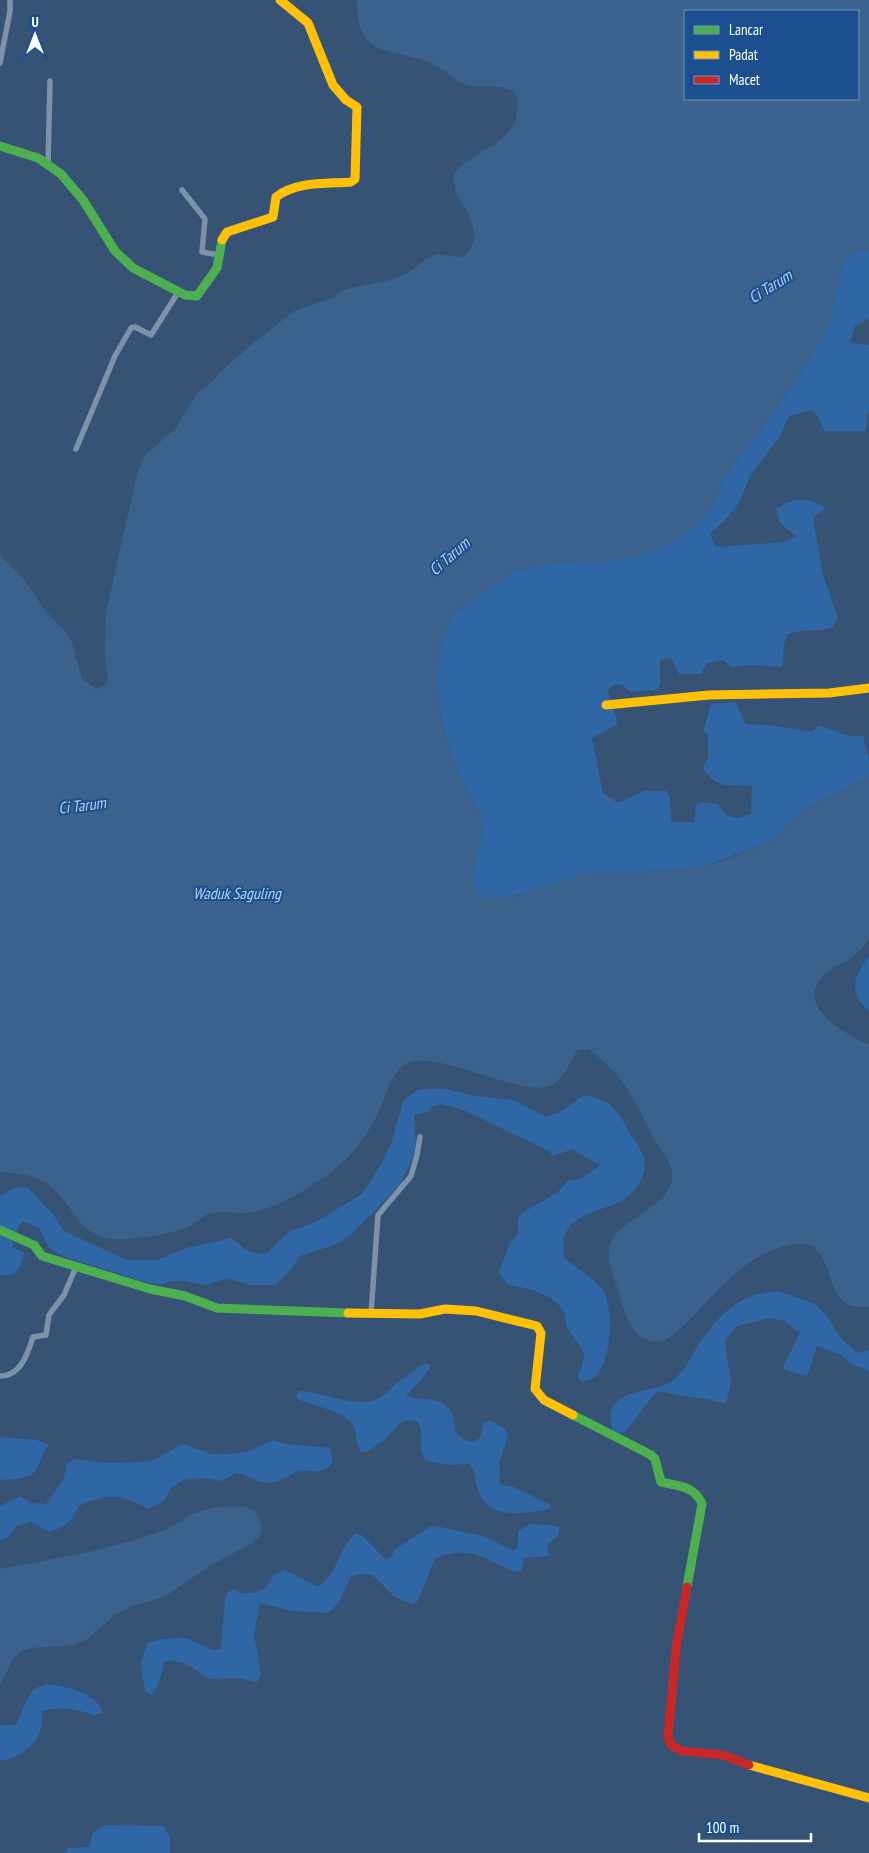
<svg xmlns="http://www.w3.org/2000/svg" width="869" height="1853" font-family="'PT Sans Narrow',sans-serif">
<rect width="100%" height="100%" fill="#365274"/>
<g fill="#2f66a5">
<path d="M861,250l8,2v67l-14,7 -5,17 19,2v68l-2,1 -1,17h-42l-7,-16 -6,-5 -22,6 -9,20 -30,40 -11,27 -11,14 -18,17 6,13 69,-5 11,-6 -16,-13 -4,-14c19,-12 30,-12 50,-1l-13,10 10,57 15,43 -5,9c-14,6 -30,1 -45,7l-4,10 -2,23 -30,-2 -21,2 -8,-7 -16,3 -6,11h-22l-8,-16 -11,2v25l-4,5 -26,2 -8,-7 -7,-1 -7,6 9,31 -1,4 -24,13 11,55 15,10 27,-12h22l3,5 1,26h23l2,-17 6,-3 15,2 9,11 11,3 14,-4 1,-28c-22,-1 -37,3 -49,-18l5,-10v-23l-5,-4 8,-27 24,-2 11,22 22,1 44,7 6,-6h4l27,10h14l6,23v17l-69,35 -27,27 -15,8 -53,20 -57,6 -58,1 -85,26h-18l-8,-4 -6,-9v-11l8,-61 -20,-36 -12,-30 -8,-31 -4,-38 3,-33 14,-32 62,-43 23,-6 34,-3h30l107,-51 13,-30 21,-32 20,-22 49,-72 23,-58 5,-30 4,-9z"/>
<path d="M869,956v55c-21,-18 -16,-35 0,-55z"/>
<path d="M425,1089h21l30,7 37,4 33,17 14,-5 24,-17c28,6 31,12 45,36 3,6 14,21 15,27 2,9 -1,19 -5,26 -19,35 -83,17 -75,73 11,12 28,18 38,32 13,18 9,74 -7,88 -5,4 -10,4 -15,4l-2,-6c14,-30 0,-25 -11,-48 -2,-5 -1,-10 -3,-15 -10,-19 -38,-24 -57,-28l-8,-12 10,-27 9,-12v-14l4,-6 36,-21 9,-11 14,-2 20,-15 -10,-3 -18,-12 -20,7 -4,-5 -88,-42 -21,-5 -7,2 -5,6 -14,3 2,31 -5,16 -12,24 -48,49 -17,10 -34,11 -12,17 -13,12h-26l-21,-7 -23,7 -21,-4h-14l-6,3 -15,-1 -87,-27 -13,-8 -10,-20 -16,-7 -5,6 -6,20 12,6c-3,14 -8,25 -24,22v-79l15,-9 13,1 25,26 11,17 63,29h30l29,-12 46,-10 14,12 14,4 7,-1 15,-15 11,-8 21,-7 48,-29 20,-31 9,-19 12,-43 15,-11z"/>
<path d="M779,1291l36,13 10,10 16,24 17,15 11,-3v21l-18,-7 -10,-9 -24,-9 -10,30 -25,-7 18,-36 -15,-12 -14,-3 -34,8 -12,15 6,43 -5,20c-15,-5 -28,-6 -43,-8 -11,-1 -15,-5 -27,-4l-30,39 -5,2 -8,-1c-2,-9 -6,-17 0,-26 14,-18 42,-14 59,-25 8,-6 15,-16 19,-24 22,-36 43,-64 88,-66z"/>
<path d="M426,1363l5,3 -11,16 -14,13c12,8 36,-3 46,19 3,6 2,13 4,19 8,8 15,11 24,5l3,-14 6,-4 16,9 3,7 -9,27 1,21 14,3 37,18 -1,4c-20,4 -57,11 -69,-12 -6,-10 -4,-23 -11,-33l-22,1 -22,-4c-10,-12 0,-27 -8,-39 -18,-6 -22,7 -33,18 -6,4 -12,7 -17,12h-7c-6,-9 -3,-18 -8,-27 -7,-14 -42,-19 -57,-27l3,-7c22,0 59,19 80,7 8,-4 14,-12 21,-18 8,-6 17,-12 26,-17z"/>
<path d="M0,1437l37,3 12,5c-6,8 -8,14 -11,22 -6,13 -26,12 -38,13z"/>
<path d="M273,1440l13,4 44,4 3,14c-9,13 -21,9 -34,8 -11,6 -25,16 -38,12 -10,-3 -16,-8 -26,-9l-12,8 -20,-3 -20,2 -12,8 -6,12 -17,9c-29,-16 -39,-16 -69,-3 -7,16 -13,20 -29,26l-19,-10 -15,4 -8,11 -8,4v-35l20,-10 12,7 14,1 18,-25 2,-14 8,-6 31,4 38,-1 12,-2 25,-15h7l24,9h15l21,-2z"/>
<path d="M530,1524l22,1 8,3 -2,7 -11,10 2,11 -25,2 -3,13 -7,1c-29,-14 -48,-28 -79,-13l-18,43 -6,2c-6,-3 -13,-5 -18,-9 -17,-14 -17,-27 -42,-18l-13,27 -10,9 -36,-2 -32,-8 -6,31 7,42 -4,6 -22,-4 -26,1 -24,-16 -15,-3 -6,2 -5,21 -7,12 -7,-3 -4,-29 6,-20c6,-3 29,-6 36,-5 13,1 24,15 38,11l4,-51 3,-6 6,-3 6,4c37,2 20,-15 45,-23l33,17c22,-16 19,-37 37,-53l7,1 24,25 6,-4 2,-6 35,-23 7,-1 47,10 32,15 3,-7v-13z"/>
<path d="M47,1684c18,2 50,9 56,28l-9,4c-14,-7 -35,-10 -51,-5 -2,7 -1,14 -3,20 -5,17 -24,28 -40,30v-36h15c10,-16 10,-37 32,-41z"/>
<path d="M105,1825l59,1 6,11v16h-105l3,-5 21,-1 4,-14z"/>
</g>
<g fill="#3b618d" fill-rule="evenodd">
<path d="M357,0h512v252l-8,-2 -16,8 -4,9 -3,23 -9,37 -16,28 -49,72 -20,22 -21,32 -13,30 -16,16 -17,13 -38,16 -36,6h-30l-34,3 -23,6 -62,43 -14,32 -3,33 4,38 8,31 12,30 20,36 2,18 -10,43v11l6,9 8,4 30,-3 38,-14 35,-9 58,-1 57,-6 14,-4 39,-16 15,-8 27,-27 69,-35v162c-5,7 -10,15 -18,20 -9,7 -21,9 -29,19 -27,31 25,57 47,68v262c-6,0 -17,1 -22,-3 -22,-13 -15,-60 -46,-60 -42,1 -76,38 -102,66 -10,10 -21,23 -34,30 -9,4 -18,1 -25,-4 -14,-12 -16,-26 -21,-43 -4,-13 -12,-30 -10,-44 4,-30 62,-40 63,-72 1,-16 -14,-30 -21,-43 -7,-14 -13,-28 -21,-41 -10,-17 -26,-31 -41,-44l-11,1c-8,11 -13,27 -24,34 -27,18 -114,-35 -147,-21 -15,6 -24,41 -31,55 -7,12 -16,27 -26,37 -20,22 -68,52 -97,57 -15,3 -30,-3 -45,2 -6,2 -10,8 -15,11 -20,9 -49,13 -71,14 -47,2 -47,-39 -78,-57 -14,-8 -29,-9 -44,-10v-617l24,24 20,30 20,21 8,12 10,37 14,10 7,-3 5,-5 -3,-27 1,-42 32,-142 6,-14 31,-27 22,-36 13,-9 10,-12 36,-31 38,-30 35,-12 17,-10 49,-10 16,-8 17,-14 10,-3 21,3 8,-3 6,-11 2,-10 -7,-20 -12,-20 -3,-18c15,-21 50,-28 61,-52 3,-5 3,-13 4,-19 0,-25 -36,-14 -51,-19 -14,-4 -22,-16 -36,-22 -40,-16 -74,-3 -74,-63zM858,11v88h-173v-88z"/>
<path d="M232,1506l14,1 10,6 5,10 1,8 -2,5 -9,8 -40,21 -45,31 -33,10 -18,9 -29,25 -13,5 -42,3 -9,3 -9,8 -13,27v-117l94,-18 40,-11 34,-11 22,-14 22,-7z"/>
</g>
<g fill="none" stroke-linecap="round" stroke-linejoin="round">
<g stroke="#7d92a8" stroke-width="5.5">
<path d="M0,63l10,-52v-11"/>
<path d="M48,164l2,-83"/>
<path d="M182,190l23,29 -3,33 17,3"/>
<path d="M76,449l39,-93 16,-28 4,-1 16,8 28,-44"/>
<path d="M371,1314l7,-99 33,-39 6,-21 3,-18"/>
<path d="M0,1376c21,0 28,-23 33,-39l13,-2 3,-20 15,-20 12,-28"/>
</g>
<g stroke="#4caf50" stroke-width="9">
<path d="M0,146l38,12 23,16 22,26 32,51 18,17 52,27 12,1 20,-28 5,-28"/>
<path d="M0,1230l34,15 8,11 108,33 35,7 32,12 131,5"/>
<path d="M573,1415l78,40 4,4 6,23c17,4 34,4 41,22l-15,83"/>
</g>
<g stroke="#ffc107" stroke-width="9">
<path d="M222,240l5,-8 46,-15 3,-20c20,-16 51,-13 75,-15l4,-3 2,-72 -11,-7 -13,-15 -25,-62 -28,-23"/>
<path d="M606,705l103,-10 120,-2 40,-5"/>
<path d="M348,1313l72,1 25,-5 31,2 61,15 4,7 -6,56 9,11 29,15"/>
<path d="M749,1765l120,33"/>
</g>
<path stroke="#c62828" stroke-width="9" d="M687,1587l-11,61 -8,89 3,8 11,6 41,4 26,10"/>
</g>
<g text-anchor="middle" dominant-baseline="central" stroke-width="4" stroke-linejoin="round" paint-order="stroke">
<g font-size="16" font-style="italic" fill="#b5d3f5" stroke="#1b4f8f">
<text transform="translate(770 286) rotate(-32)">Ci Tarum</text>
<text transform="translate(449 556) rotate(-41)">Ci Tarum</text>
<text transform="translate(82 805) rotate(-7)">Ci Tarum</text>
<text x="237" y="893">Waduk Saguling</text>
</g>
</g>
<rect x="684" y="10" width="175" height="90" fill="#1b4f8f" stroke="#7695bc"/>
<rect x="694" y="26" width="25" height="8" fill="#4caf50" stroke="#7695bc"/>
<text x="729" y="35" font-size="15" fill="#ffffff">Lancar</text>
<rect x="694" y="51" width="25" height="8" fill="#ffc107" stroke="#7695bc"/>
<text x="729" y="60" font-size="15" fill="#ffffff">Padat</text>
<rect x="694" y="76" width="25" height="8" fill="#c62828" stroke="#7695bc"/>
<text x="729" y="85" font-size="15" fill="#ffffff">Macet</text>
<g transform="translate(35 35)" stroke="#1b4f8f" stroke-width="4" paint-order="stroke">
<path d="M0-4L9 19L0 12L-9 19Z" fill="#ffffff"/>
<text y="-8" font-size="14" font-weight="bold" text-anchor="middle" fill="#ffffff">U</text>
</g>
<path d="M699 1833v8h112v-8" fill="none" stroke="#ffffff" stroke-width="2.5"/>
<text x="706" y="1833" font-size="15" fill="#ffffff" stroke="#1b4f8f" stroke-width="4" paint-order="stroke">100 m</text>
</svg>
